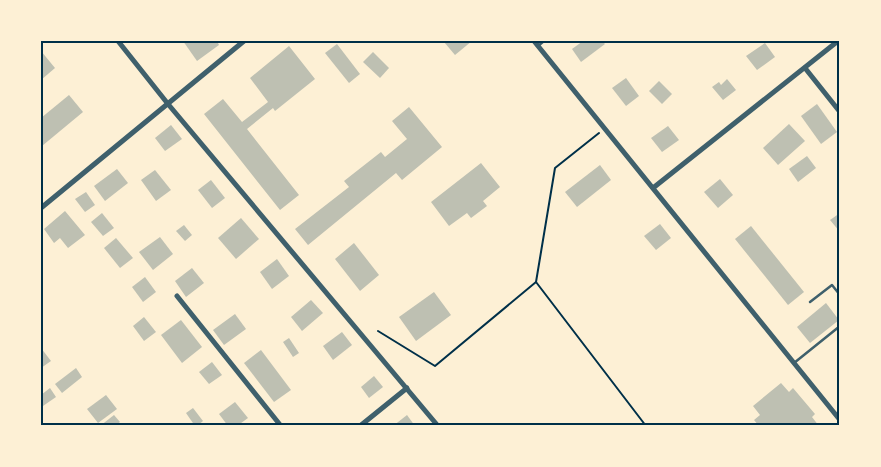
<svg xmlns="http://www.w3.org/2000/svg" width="881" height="467" font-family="Spectral,serif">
<rect width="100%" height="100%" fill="#fdf0d5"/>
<g fill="#bec0b2">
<path d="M183,41h34l2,4 -22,16z"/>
<path d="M445,41h27l-17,14 -11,-13z"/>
<path d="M583,41h19l3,3 -24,18 -9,-13z"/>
<path d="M765,43l10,14 -18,13 -11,-14z"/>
<path d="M337,44l23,30 -11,9 -24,-30z"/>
<path d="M289,46l26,33 -40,32 -2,-3 -26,21 52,66 -19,15 -76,-96 19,-15 19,23 26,-20 -18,-24z"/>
<path d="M41,51l14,17 -14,12z"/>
<path d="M373,52l16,16 -9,10 -17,-16z"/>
<path d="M626,78l13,18 -13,10 -14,-18z"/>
<path d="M727,79l9,11 -13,10 -11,-13 7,-5 2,3z"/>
<path d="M659,81l13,13 -10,10 -13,-13z"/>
<path d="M69,95l14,17 -41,34 -1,-28z"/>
<path d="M817,104l20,28 -16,12 -20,-28z"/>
<path d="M409,107l33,40 -40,33 -6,-7 -88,72 -13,-16 54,-42 -5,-6 37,-29 4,5 22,-18 -15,-18z"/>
<path d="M789,124l16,17 -27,24 -15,-17z"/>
<path d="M171,125l11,14 -17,12 -10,-13z"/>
<path d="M668,126l11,14 -17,12 -11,-14z"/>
<path d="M807,156l9,12 -18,14 -9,-13z"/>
<path d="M481,163l19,24 -17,14 4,5 -16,12 -4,-5 -18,13 -18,-24z"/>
<path d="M600,165l11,15 -34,27 -12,-15z"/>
<path d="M117,169l11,14 -23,18 -11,-15z"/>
<path d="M155,170l16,20 -15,11 -15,-21z"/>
<path d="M720,179l13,16 -15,13 -14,-16z"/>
<path d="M211,180l14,18 -13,10 -14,-18z"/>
<path d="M86,192l9,13 -10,7 -10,-13z"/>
<path d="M65,211l20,24 -17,13 -8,-10 -6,5 -10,-14z"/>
<path d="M102,213l12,15 -11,8 -12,-14z"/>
<path d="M840,213v19l-10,-12z"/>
<path d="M241,218l18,21 -23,20 -18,-21z"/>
<path d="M660,224l11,14 -15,12 -12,-14z"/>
<path d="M184,225l8,10 -7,6 -9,-10z"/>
<path d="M751,226l53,66 -16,13 -53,-66z"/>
<path d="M160,237l13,17 -20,16 -14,-18z"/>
<path d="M116,238l17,20 -13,10 -16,-20z"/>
<path d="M354,243l25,32 -19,16 -25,-32z"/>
<path d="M277,259l12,17 -17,13 -12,-17z"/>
<path d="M192,268l12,15 -18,14 -11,-16z"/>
<path d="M145,277l11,15 -13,10 -11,-15z"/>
<path d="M434,292l17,23 -35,26 -17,-24z"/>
<path d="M311,300l12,13 -21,18 -11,-14z"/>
<path d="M826,303l13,17 -29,23 -13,-16z"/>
<path d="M235,314l11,15 -22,16 -11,-15z"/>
<path d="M144,317l12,15 -12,9 -11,-15z"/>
<path d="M181,320l21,27 -20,16 -21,-28z"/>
<path d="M342,332l10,13 -19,15 -10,-14z"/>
<path d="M289,338l10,15 -6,4 -10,-15z"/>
<path d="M41,348l10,13 -10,7z"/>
<path d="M261,350l30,40 -17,12 -30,-39z"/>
<path d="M212,362l10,13 -13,9 -10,-12z"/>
<path d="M76,368l6,9 -20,16 -7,-9z"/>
<path d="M374,376l9,11 -14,11 -8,-11z"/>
<path d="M781,383l8,9 4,-4 22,26 -3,3 7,9h-60l-5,-6 6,-5 -7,-9z"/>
<path d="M50,388l6,9 -13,9 -2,-3v-8z"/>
<path d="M106,395l11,14 -19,14 -11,-14z"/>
<path d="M235,402l13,16 -11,8h-9l-9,-12z"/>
<path d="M193,408l10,13 -6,5h-2l-9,-13z"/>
<path d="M114,415l6,7 -5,4h-15z"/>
<path d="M407,415l8,11h-22z"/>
</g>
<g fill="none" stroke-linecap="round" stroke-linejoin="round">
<g stroke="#003049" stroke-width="2">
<path d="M599,133l-44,35 -19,114 110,144"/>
<path d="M378,331l57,35 101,-84"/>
</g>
<g stroke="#3f606c" stroke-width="2.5">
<path d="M538,46l6,-5"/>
<path d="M810,302l22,-17 8,10"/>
<path d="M794,363l46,-37"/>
</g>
<g stroke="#3f606c" stroke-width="5">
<path d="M118,41l50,63 270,322"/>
<path d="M534,41l306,379"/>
<path d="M805,68l35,44"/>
<path d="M653,188l185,-147"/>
<path d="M41,208l203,-167"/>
<path d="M177,296l104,130"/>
<path d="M360,426l47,-38"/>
</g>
</g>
<rect width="881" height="467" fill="none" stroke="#fdf0d5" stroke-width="85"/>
<rect x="42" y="42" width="796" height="382" fill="none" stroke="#003049" stroke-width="2"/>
</svg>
